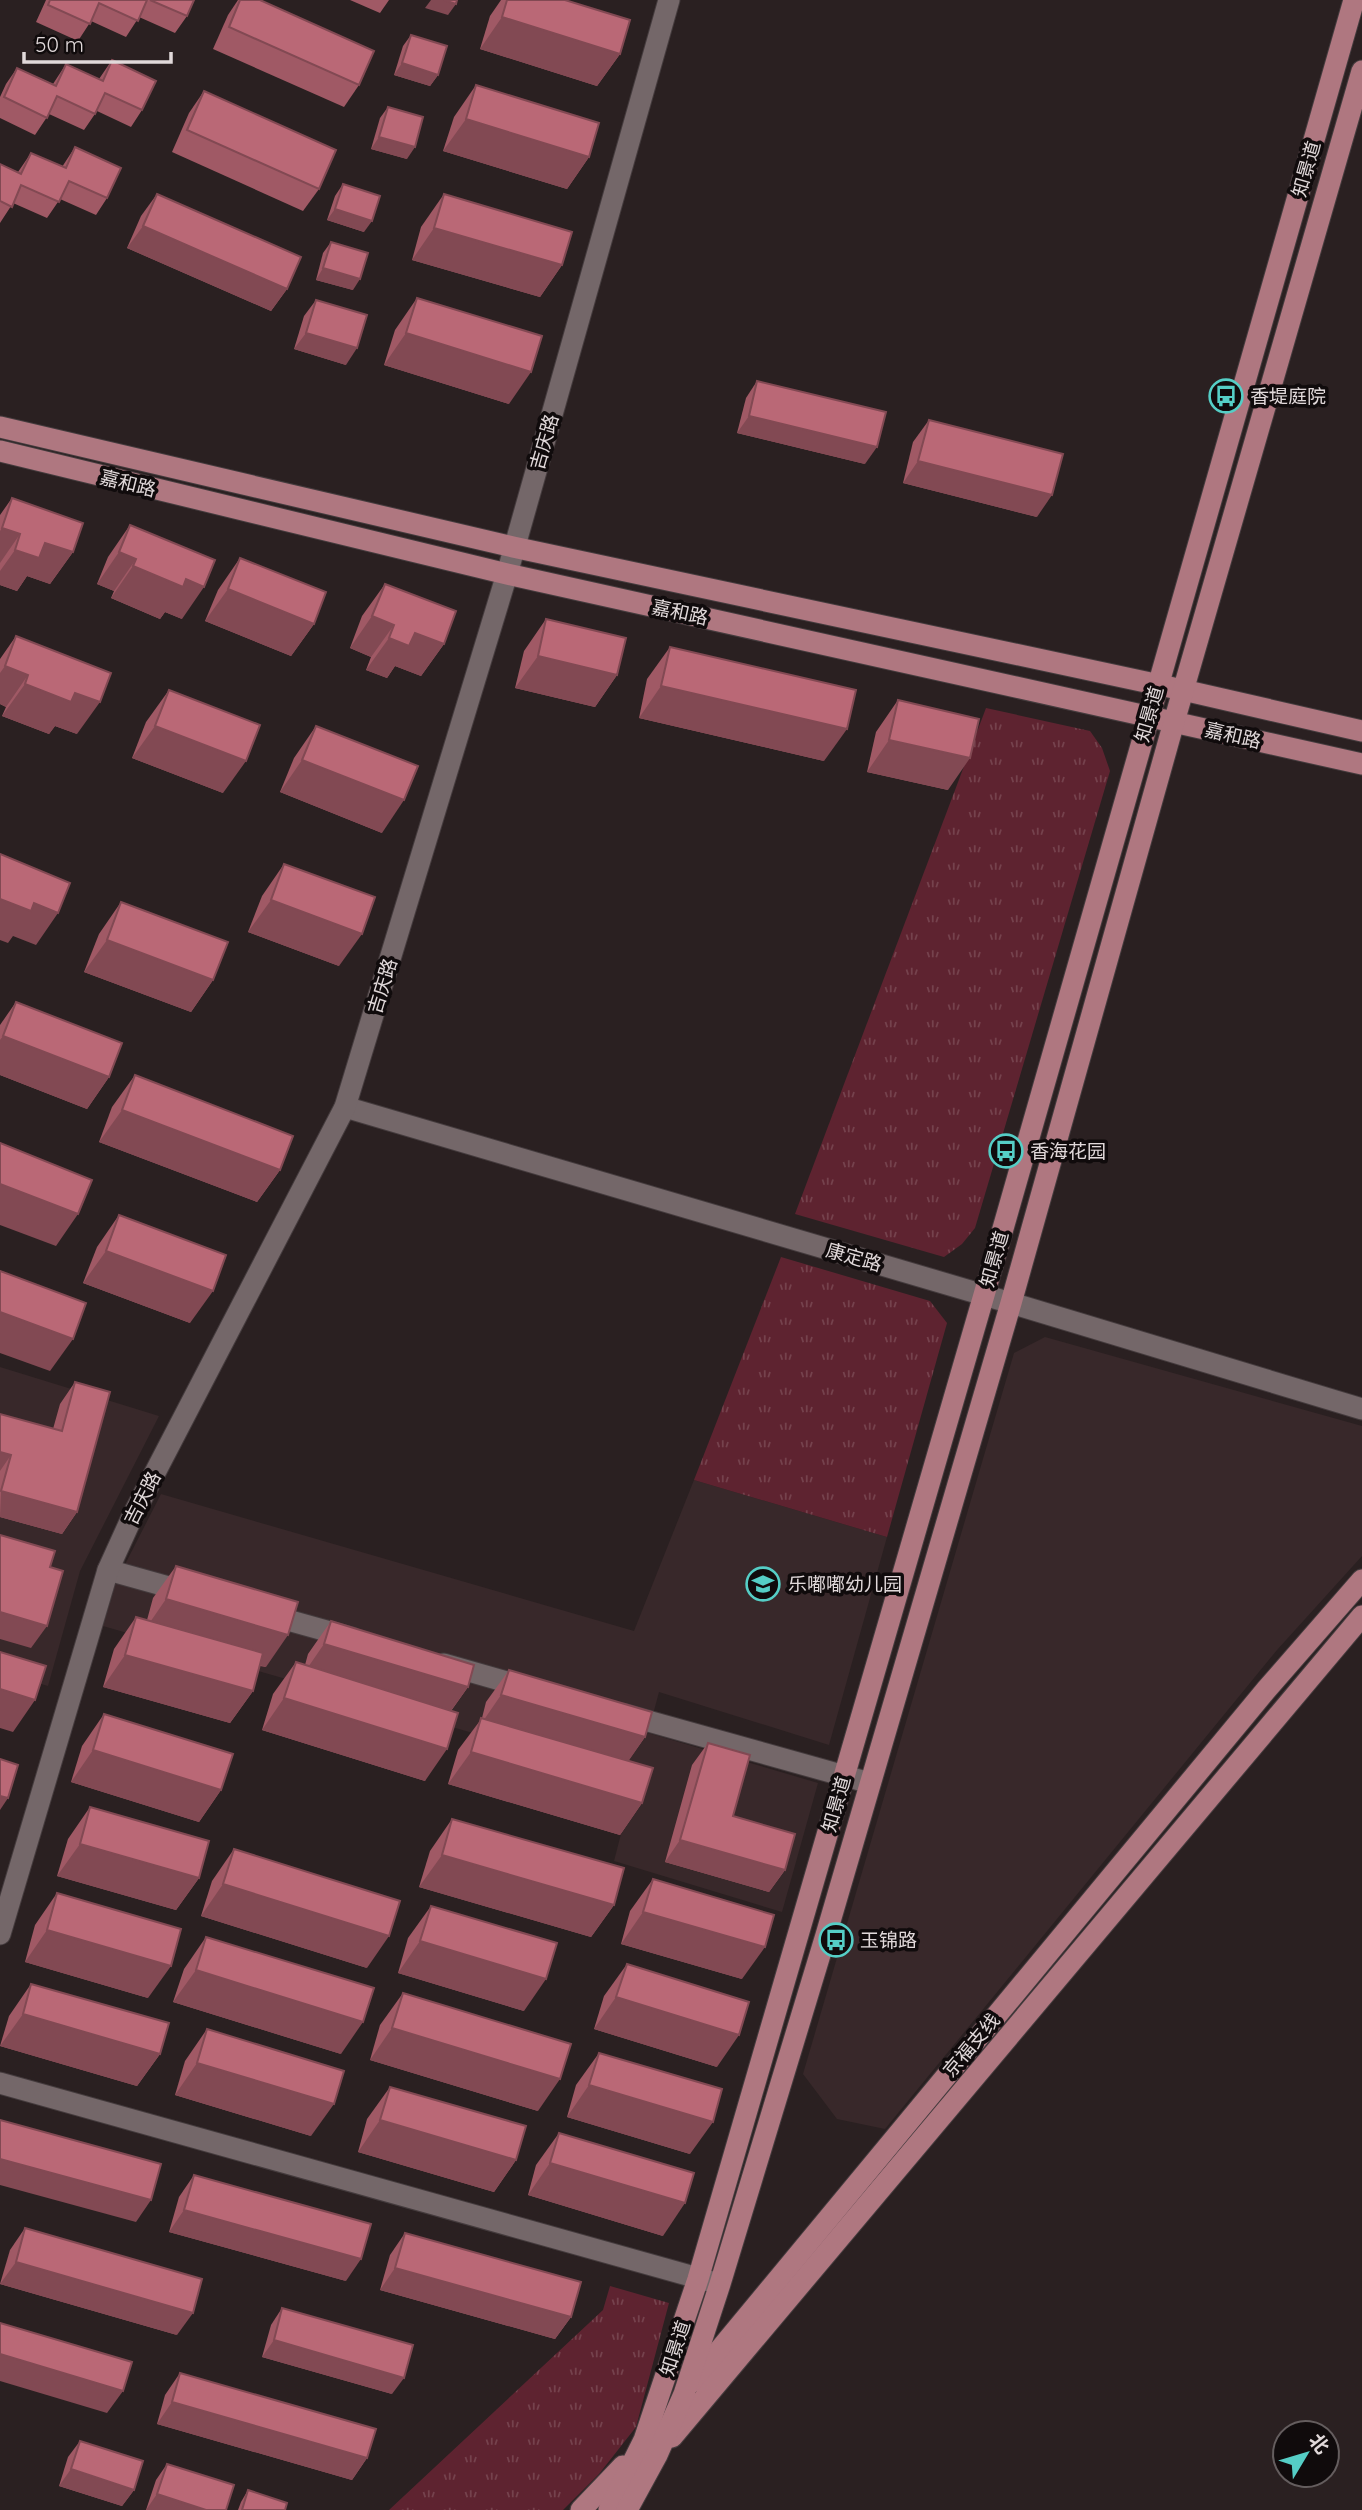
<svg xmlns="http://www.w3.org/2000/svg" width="1362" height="2510" font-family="Quicksand,'Noto Sans SC',sans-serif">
<defs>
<pattern id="park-tufts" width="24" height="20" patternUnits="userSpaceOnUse" patternTransform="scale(1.75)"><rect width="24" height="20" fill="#5e2330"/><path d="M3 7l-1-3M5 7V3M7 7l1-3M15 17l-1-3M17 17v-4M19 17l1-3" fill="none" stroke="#75424d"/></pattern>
</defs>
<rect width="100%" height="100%" fill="#2a2021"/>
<g fill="#38282a">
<path d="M1045,1337l317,89v130l-85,94 -392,479 -48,-10 -34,-45 211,-721z"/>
<path d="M0,1367l159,49 -79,155 -32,115 -48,-14z"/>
<path d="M694,1480l193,57 -58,208 -170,-53 -11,41 170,50 -36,129 -168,-51 21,-81 -532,-154 13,-44 45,-88 473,137z"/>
</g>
<g fill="url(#park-tufts)">
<path d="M986,708l104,23 12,17 8,23 -135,457 -13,16 -18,13 -149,-43z"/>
<path d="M781,1257l149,44 17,22 -60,214 -193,-57z"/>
<path d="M610,2286l59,17 -33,124 -37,47 -36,36h-174l214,-200z"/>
</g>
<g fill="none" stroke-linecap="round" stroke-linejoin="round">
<defs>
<g id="minor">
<path d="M345,1107l666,196 351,106"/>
<path d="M108,1570l79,22"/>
<path d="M266,1614l86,24"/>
<path d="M444,1664l84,24"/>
<path d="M623,1714l247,69"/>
<path d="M0,1934l108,-364 25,-55 212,-408 162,-533 162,-574"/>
<path d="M0,2083l716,200"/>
</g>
<g id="major">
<path d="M0,427l513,120 670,143 179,41"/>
<path d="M0,451l507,123 855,190"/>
<path d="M693,2382l573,-692 96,-110"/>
<path d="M672,2437l690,-821"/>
<path d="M581,2510l42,-44"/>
<path d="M609,2510l35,-70 54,-161 286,-984 370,-1295"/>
<path d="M627,2510l30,-55 27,-61 36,-110 106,-349 185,-632 163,-581 188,-651"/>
</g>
</defs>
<use href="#minor" stroke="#443b3d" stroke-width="23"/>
<use href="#major" stroke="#443b3d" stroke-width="23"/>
<use href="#minor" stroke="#746769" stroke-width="21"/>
<use href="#major" stroke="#af7780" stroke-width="21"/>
</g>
<g fill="#a05965">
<path d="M46,0h148l-7,16 -12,17 -36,-16 -13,20 -35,-16 -13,20 -42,-19z"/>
<path d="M238,0h22l99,85 -15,22 -131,-58 15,-34z"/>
<path d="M350,0h39l-9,13z"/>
<path d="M501,0h64l55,54 -23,32 -117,-37 10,-33z"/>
<path d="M411,35l27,40 -8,11 -36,-11 9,-29z"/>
<path d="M112,60l30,50 -11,17 -34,-16 -13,19 -35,-16 -14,21 -35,-17v-21l6,-13 11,-16 36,16 13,-20 33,15z"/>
<path d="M476,85l113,72 -22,32 -124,-38 11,-34z"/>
<path d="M204,91l115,98 -16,22 -131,-59 17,-39z"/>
<path d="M388,107l19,52 -36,-10 9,-31z"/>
<path d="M75,147l32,51 -11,17 -36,-16 -13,19 -34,-15 -13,20v-59l18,8 13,-19 31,14z"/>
<path d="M343,184l21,48 -37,-12 8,-24z"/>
<path d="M157,194l130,95 -16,22 -144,-63 14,-32z"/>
<path d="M444,194l118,71 -22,32 -128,-37 9,-33z"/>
<path d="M331,242l22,48 -37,-10 7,-27z"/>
<path d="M417,298l92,106 -125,-39 11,-35z"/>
<path d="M316,300l30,65 -52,-16 10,-33z"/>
<path d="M757,381l108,83 -128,-31 9,-35z"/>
<path d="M929,420l108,97 -134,-34 10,-41z"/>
<path d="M12,498l61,54 -23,32 -23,-8 -10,15 -17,-6v-70z"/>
<path d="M130,525l52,94 -17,-7 -5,7 -49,-21 3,-7 -17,-7 11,-27z"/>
<path d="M240,558l74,66 -23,32 -86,-35 13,-31z"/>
<path d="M385,584l59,60 -23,32 -26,-10 -8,12 -21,-8 5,-13 -21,-9 12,-32z"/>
<path d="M546,619l71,56 -22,32 -80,-19 9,-37z"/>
<path d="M16,636l61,98 -22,-8 -6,8 -47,-18 4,-9 -6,-3v-45z"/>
<path d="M670,647l154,114 -185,-43 8,-39z"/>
<path d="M169,690l54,103 -91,-35 14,-36z"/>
<path d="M898,700l50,90 -81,-18 9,-40z"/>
<path d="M316,726l66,107 -102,-41 14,-34z"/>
<path d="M284,864l55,102 -91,-34 14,-36z"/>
<path d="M121,902l92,78 -22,32 -107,-40 15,-38z"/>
<path d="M16,1002l93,75 -22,32 -87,-34v-50z"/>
<path d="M135,1075l145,95 -23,32 -158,-60 13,-35z"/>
<path d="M119,1215l71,108 -107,-40 14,-36z"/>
<path d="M75,1382l2,130 -15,22 -62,-17v-103l53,15 7,-25z"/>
<path d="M176,1566l90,101 -6,-1 -7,25 -23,32 -127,-36 11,-38 22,-32 11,3 6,-22z"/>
<path d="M331,1621l137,66 -17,24 -26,70 -163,-51 11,-36 23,-32 9,3 3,-11z"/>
<path d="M509,1670l136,67 -17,24 14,42 -22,32 -172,-51 10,-34 24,-32 4,-16z"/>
<path d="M104,1714l117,76 -22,32 -128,-40 11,-36z"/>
<path d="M708,1743l25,73 52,54 -16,22 -104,-30 27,-97z"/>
<path d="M90,1807l109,71 -23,32 -119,-34 11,-37z"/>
<path d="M452,1819l162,86 -23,32 -172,-50 11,-36z"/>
<path d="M234,1849l133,119 -166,-52 11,-35z"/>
<path d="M653,1879l89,100 -121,-35 9,-33z"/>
<path d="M57,1893l91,105 -123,-36 10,-37z"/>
<path d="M431,1906l93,105 -126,-38 10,-35z"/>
<path d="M206,1937l135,117 -168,-52 11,-33z"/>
<path d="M627,1964l90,103 -123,-38 10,-33z"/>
<path d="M31,1984l129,70 -23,32 -137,-40 9,-30z"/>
<path d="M403,1993l135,118 -168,-51 10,-35z"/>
<path d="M207,2029l104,107 -136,-41 10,-34z"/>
<path d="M599,2053l91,101 -123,-37 9,-32z"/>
<path d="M390,2087l126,73 -22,32 -136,-40 9,-33z"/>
<path d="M559,2133l104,103 -135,-41 8,-30z"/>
<path d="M194,2175l152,106 -177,-49 10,-35z"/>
<path d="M25,2228l152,107 -177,-51 10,-34z"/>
<path d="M405,2233l166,84 -16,22 -175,-49 10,-35z"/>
<path d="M282,2308l110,86 -130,-37 9,-32z"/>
<path d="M180,2373l187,85 -15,22 -195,-56 8,-29z"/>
<path d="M80,2441l54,49 -12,16 -63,-20 9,-29z"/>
<path d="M167,2464l59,46h-80l10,-30z"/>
<path d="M248,2490l37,20h-47l3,-8z"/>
</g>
<g fill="#824953">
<path d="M431,0h13l12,4 -8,11 -23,-7z"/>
<path d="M502,17l118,37 -23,32 -117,-37z"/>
<path d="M402,63l36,12 -8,11 -36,-11z"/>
<path d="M466,119l123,38 -22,32 -124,-38z"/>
<path d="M379,137l36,10 -8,12 -36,-10z"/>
<path d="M335,209l37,12 -8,11 -37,-12z"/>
<path d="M143,226l144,63 -16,22 -144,-63z"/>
<path d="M434,228l128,37 -22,32 -128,-37z"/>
<path d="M323,268l37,11 -7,11 -37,-10z"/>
<path d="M306,333l51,15 -11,17 -52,-16z"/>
<path d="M406,333l125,39 -22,32 -125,-39z"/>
<path d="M749,416l128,31 -12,17 -128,-31z"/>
<path d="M918,461l134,34 -15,22 -134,-34z"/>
<path d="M2,528l18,6 -20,29v-32z"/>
<path d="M45,543l28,9 -23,32 -23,-8 -10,15 -17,-6v-14l15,-21z"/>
<path d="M119,552l17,7 -22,32 -17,-7z"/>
<path d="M133,566l53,13 18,8 -22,32 -17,-7 -5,7 -49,-21z"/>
<path d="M228,589l86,35 -23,32 -86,-35z"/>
<path d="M372,616l22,9 -23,32 -21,-9z"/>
<path d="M415,633l29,11 -23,32 -26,-10 -8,12 -21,-8 23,-32z"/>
<path d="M538,656l79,19 -22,32 -80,-19z"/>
<path d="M5,666l23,9 -22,32 -6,-3v-31z"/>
<path d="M25,684l50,9 25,9 -23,32 -22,-8 -6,8 -47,-18z"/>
<path d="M661,686l186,43 -23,32 -185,-43z"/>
<path d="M155,726l91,35 -23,32 -91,-35z"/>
<path d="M889,740l81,18 -22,32 -81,-18z"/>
<path d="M302,760l102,40 -22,33 -102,-41z"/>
<path d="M0,899l34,4 24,10 -22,32 -23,-9 -5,7 -8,-3z"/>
<path d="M271,900l91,34 -23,32 -91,-34z"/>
<path d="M107,940l106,40 -22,32 -107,-40z"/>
<path d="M3,1036l106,41 -22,32 -87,-34v-35z"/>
<path d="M122,1110l158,60 -23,32 -158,-60z"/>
<path d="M0,1184l78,30 -22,32 -56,-21z"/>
<path d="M106,1251l107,40 -23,32 -107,-40z"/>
<path d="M0,1312l73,27 -23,32 -50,-18z"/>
<path d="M0,1452l11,3 -11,16z"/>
<path d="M1,1491l76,21 -15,22 -62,-17z"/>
<path d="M166,1599l122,36 -22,32 -122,-36z"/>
<path d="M0,1612l47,14 -16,22 -31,-9z"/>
<path d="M324,1644l144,43 -23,32 -143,-43z"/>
<path d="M125,1655l128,36 -23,32 -127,-36z"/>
<path d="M0,1689l35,11 -22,32 -13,-4z"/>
<path d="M501,1695l144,42 -22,32 -144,-42z"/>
<path d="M284,1698l163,51 -22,32 -163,-51z"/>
<path d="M93,1750l128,40 -22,32 -128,-40z"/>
<path d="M471,1752l171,51 -22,32 -172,-51z"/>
<path d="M0,1796l8,2 -8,12z"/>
<path d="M680,1840l105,30 -16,22 -104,-30z"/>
<path d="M80,1844l119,34 -23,32 -119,-34z"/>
<path d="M442,1855l172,50 -23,32 -172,-50z"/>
<path d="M223,1884l166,52 -22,32 -166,-52z"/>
<path d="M643,1912l122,35 -23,32 -121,-35z"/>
<path d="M47,1930l124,36 -23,32 -123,-36z"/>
<path d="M420,1941l126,38 -22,32 -126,-38z"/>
<path d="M196,1970l167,52 -22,32 -168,-52z"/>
<path d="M616,1997l123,38 -22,32 -123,-38z"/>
<path d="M23,2014l137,40 -23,32 -137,-40z"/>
<path d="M392,2028l168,51 -22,32 -168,-51z"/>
<path d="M197,2063l137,41 -23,32 -136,-41z"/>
<path d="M589,2085l124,37 -23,32 -123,-37z"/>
<path d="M380,2120l136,40 -22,32 -136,-40z"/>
<path d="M0,2159l151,41 -15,22 -136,-37z"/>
<path d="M550,2163l135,40 -22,33 -135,-41z"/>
<path d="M184,2210l177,49 -15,22 -177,-49z"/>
<path d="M16,2262l177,51 -16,22 -177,-51z"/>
<path d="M395,2268l176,49 -16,22 -175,-49z"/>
<path d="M274,2340l130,38 -12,16 -130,-37z"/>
<path d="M0,2354l123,37 -16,22 -107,-32z"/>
<path d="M172,2402l195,56 -15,22 -195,-56z"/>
<path d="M71,2469l63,21 -12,16 -63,-20z"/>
<path d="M157,2494l49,16h-60z"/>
</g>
<g fill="#ba6876" stroke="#824953" stroke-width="2">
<path d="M50,0h97l-9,21 -39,-18 -9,21 -42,-19z"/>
<path d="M150,0h44l-7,16z"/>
<path d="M240,0h20l114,51 -15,34 -130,-58z"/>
<path d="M444,0h13l-1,4z"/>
<path d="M507,0h58l65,20 -10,34 -118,-37z"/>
<path d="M411,35l36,11 -9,29 -36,-12z"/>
<path d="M112,60l44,21 -14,29 -37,-17 -10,21 -38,-18 -10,22 -43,-21 13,-29 39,18 10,-22 37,17z"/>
<path d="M476,85l123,38 -10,34 -123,-38z"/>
<path d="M204,91l132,59 -17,39 -132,-59z"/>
<path d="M388,107l35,10 -8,30 -36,-10z"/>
<path d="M75,147l46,21 -14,30 -38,-17 -10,21 -38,-17 -9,22 -12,-6v-37l21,10 10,-21 35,15z"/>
<path d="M343,184l37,12 -8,25 -37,-12z"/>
<path d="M157,194l144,63 -14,32 -144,-63z"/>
<path d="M444,194l128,38 -10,33 -128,-37z"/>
<path d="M331,242l37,11 -8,26 -37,-11z"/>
<path d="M417,298l125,38 -11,36 -125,-39z"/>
<path d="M316,300l51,15 -10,33 -51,-15z"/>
<path d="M757,381l129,31 -9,35 -128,-31z"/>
<path d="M929,420l134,34 -11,41 -134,-34z"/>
<path d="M12,498l71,25 -10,29 -28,-9 -6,15 -24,-8 5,-16 -18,-6z"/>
<path d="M130,525l85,35 -11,27 -18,-8 -3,8 -50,-21 3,-7 -17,-7z"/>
<path d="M240,558l86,34 -12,32 -86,-35z"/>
<path d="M385,584l71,27 -12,33 -29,-11 -6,13 -20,-8 5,-13 -22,-9z"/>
<path d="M546,619l80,19 -9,37 -79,-19z"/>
<path d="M16,636l95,37 -11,29 -25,-9 -4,9 -46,-18 3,-9 -23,-9z"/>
<path d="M670,647l186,43 -9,39 -186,-43z"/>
<path d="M169,690l91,35 -14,36 -91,-35z"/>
<path d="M898,700l81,19 -9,39 -81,-18z"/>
<path d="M316,726l102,40 -14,34 -102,-40z"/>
<path d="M0,854l70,29 -12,30 -24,-10 -3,8 -31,-12z"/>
<path d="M284,864l91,33 -13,37 -91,-34z"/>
<path d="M121,902l107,40 -15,38 -106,-40z"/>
<path d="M16,1002l106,41 -13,34 -106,-41z"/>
<path d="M135,1075l158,61 -13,34 -158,-60z"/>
<path d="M0,1143l92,37 -14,34 -78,-30z"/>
<path d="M119,1215l107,40 -13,36 -107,-40z"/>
<path d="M0,1271l86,32 -13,36 -73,-27z"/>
<path d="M75,1382l35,10 -33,120 -76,-21 10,-36 -11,-3v-38l62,17z"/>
<path d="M0,1535l55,16 -5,16 13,4 -16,55 -47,-14z"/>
<path d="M176,1566l122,36 -10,33 -122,-36z"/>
<path d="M136,1617l127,36 -10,38 -128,-36z"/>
<path d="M331,1621l143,44 -6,22 -144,-43z"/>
<path d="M0,1652l46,14 -11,34 -35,-11z"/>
<path d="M296,1662l162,51 -11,36 -163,-51z"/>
<path d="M509,1670l143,42 -7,25 -144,-42z"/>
<path d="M104,1714l129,40 -12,36 -128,-40z"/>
<path d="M481,1718l172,50 -11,35 -171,-51z"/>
<path d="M708,1743l42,12 -17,61 62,18 -10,36 -105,-30z"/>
<path d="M0,1759l18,6 -10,33 -8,-2z"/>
<path d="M90,1807l119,34 -10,37 -119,-34z"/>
<path d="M452,1819l172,49 -10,37 -172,-50z"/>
<path d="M234,1849l166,52 -11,35 -166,-52z"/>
<path d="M653,1879l121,36 -9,32 -122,-35z"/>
<path d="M57,1893l124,36 -10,37 -124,-36z"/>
<path d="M431,1906l126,37 -11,36 -126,-38z"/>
<path d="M206,1937l168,51 -11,34 -167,-52z"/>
<path d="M627,1964l122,38 -10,33 -123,-38z"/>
<path d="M31,1984l138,39 -9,31 -137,-40z"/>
<path d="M403,1993l168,51 -11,35 -168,-51z"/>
<path d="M207,2029l137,42 -10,33 -137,-41z"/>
<path d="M599,2053l123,36 -9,33 -124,-37z"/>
<path d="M390,2087l136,39 -10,34 -136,-40z"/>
<path d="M0,2120l161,44 -10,36 -151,-41z"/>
<path d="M559,2133l135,40 -9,30 -135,-40z"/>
<path d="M194,2175l177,49 -10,35 -177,-49z"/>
<path d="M25,2228l177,51 -9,34 -177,-51z"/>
<path d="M405,2233l176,49 -10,35 -176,-49z"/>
<path d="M282,2308l131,37 -9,33 -130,-38z"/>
<path d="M0,2323l132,39 -9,29 -123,-37z"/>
<path d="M180,2373l196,56 -9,29 -195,-56z"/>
<path d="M80,2441l63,20 -9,29 -63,-21z"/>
<path d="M167,2464l67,21 -8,25h-20l-49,-16z"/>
<path d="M248,2490l39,13 -2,7h-43z"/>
</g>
<defs>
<symbol id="bus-ring" viewBox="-11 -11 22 22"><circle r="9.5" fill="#100b0c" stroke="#55cec6" stroke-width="1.5"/><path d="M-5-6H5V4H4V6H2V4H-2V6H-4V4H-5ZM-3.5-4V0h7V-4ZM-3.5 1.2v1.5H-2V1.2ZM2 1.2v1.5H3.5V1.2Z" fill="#55cec6"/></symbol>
<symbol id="school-ring" viewBox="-11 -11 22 22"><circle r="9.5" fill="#100b0c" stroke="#55cec6" stroke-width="1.5"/><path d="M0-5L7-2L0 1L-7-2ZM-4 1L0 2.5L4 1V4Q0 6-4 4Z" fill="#55cec6"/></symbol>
</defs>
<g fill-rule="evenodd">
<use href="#bus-ring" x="1207" y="377" width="38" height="38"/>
<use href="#bus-ring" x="987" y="1132" width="38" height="38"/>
<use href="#school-ring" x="744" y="1565" width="38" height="38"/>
<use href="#bus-ring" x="817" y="1921" width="38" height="38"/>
</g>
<g text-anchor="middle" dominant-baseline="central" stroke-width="7" stroke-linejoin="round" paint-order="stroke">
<g font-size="19" fill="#e1d9da" stroke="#100b0c">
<text transform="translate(1306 169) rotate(-74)">知景道</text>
<text transform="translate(544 442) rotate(-74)">吉庆路</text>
<text transform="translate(128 483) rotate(14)">嘉和路</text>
<text transform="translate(680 612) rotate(12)">嘉和路</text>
<text transform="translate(1149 714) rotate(-74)">知景道</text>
<text transform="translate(1233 735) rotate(13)">嘉和路</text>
<text transform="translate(382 986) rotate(-73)">吉庆路</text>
<text transform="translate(854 1257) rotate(16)">康定路</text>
<text transform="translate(994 1259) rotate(-74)">知景道</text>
<text transform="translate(142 1498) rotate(-63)">吉庆路</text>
<text transform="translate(836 1804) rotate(-74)">知景道</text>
<text transform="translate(971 2045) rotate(-50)">京福支线</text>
<text transform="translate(675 2348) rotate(-72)">知景道</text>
</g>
<g font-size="19" fill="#e1d9da" stroke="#100b0c" text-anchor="start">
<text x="1250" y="396">香堤庭院</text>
<text x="1030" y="1151">香海花园</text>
<text x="788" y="1584">乐嘟嘟幼儿园</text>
<text x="860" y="1940">玉锦路</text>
</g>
</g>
<g transform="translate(1306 2454) rotate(52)"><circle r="33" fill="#100b0c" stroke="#645d5e" stroke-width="2"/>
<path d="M0-5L12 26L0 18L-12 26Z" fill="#55cec6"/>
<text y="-10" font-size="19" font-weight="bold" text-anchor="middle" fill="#e1d9da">北</text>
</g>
<path d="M24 52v10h147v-10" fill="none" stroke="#e1d9da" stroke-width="3.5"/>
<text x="35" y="52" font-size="21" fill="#e1d9da" stroke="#100b0c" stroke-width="5" paint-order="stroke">50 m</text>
</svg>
